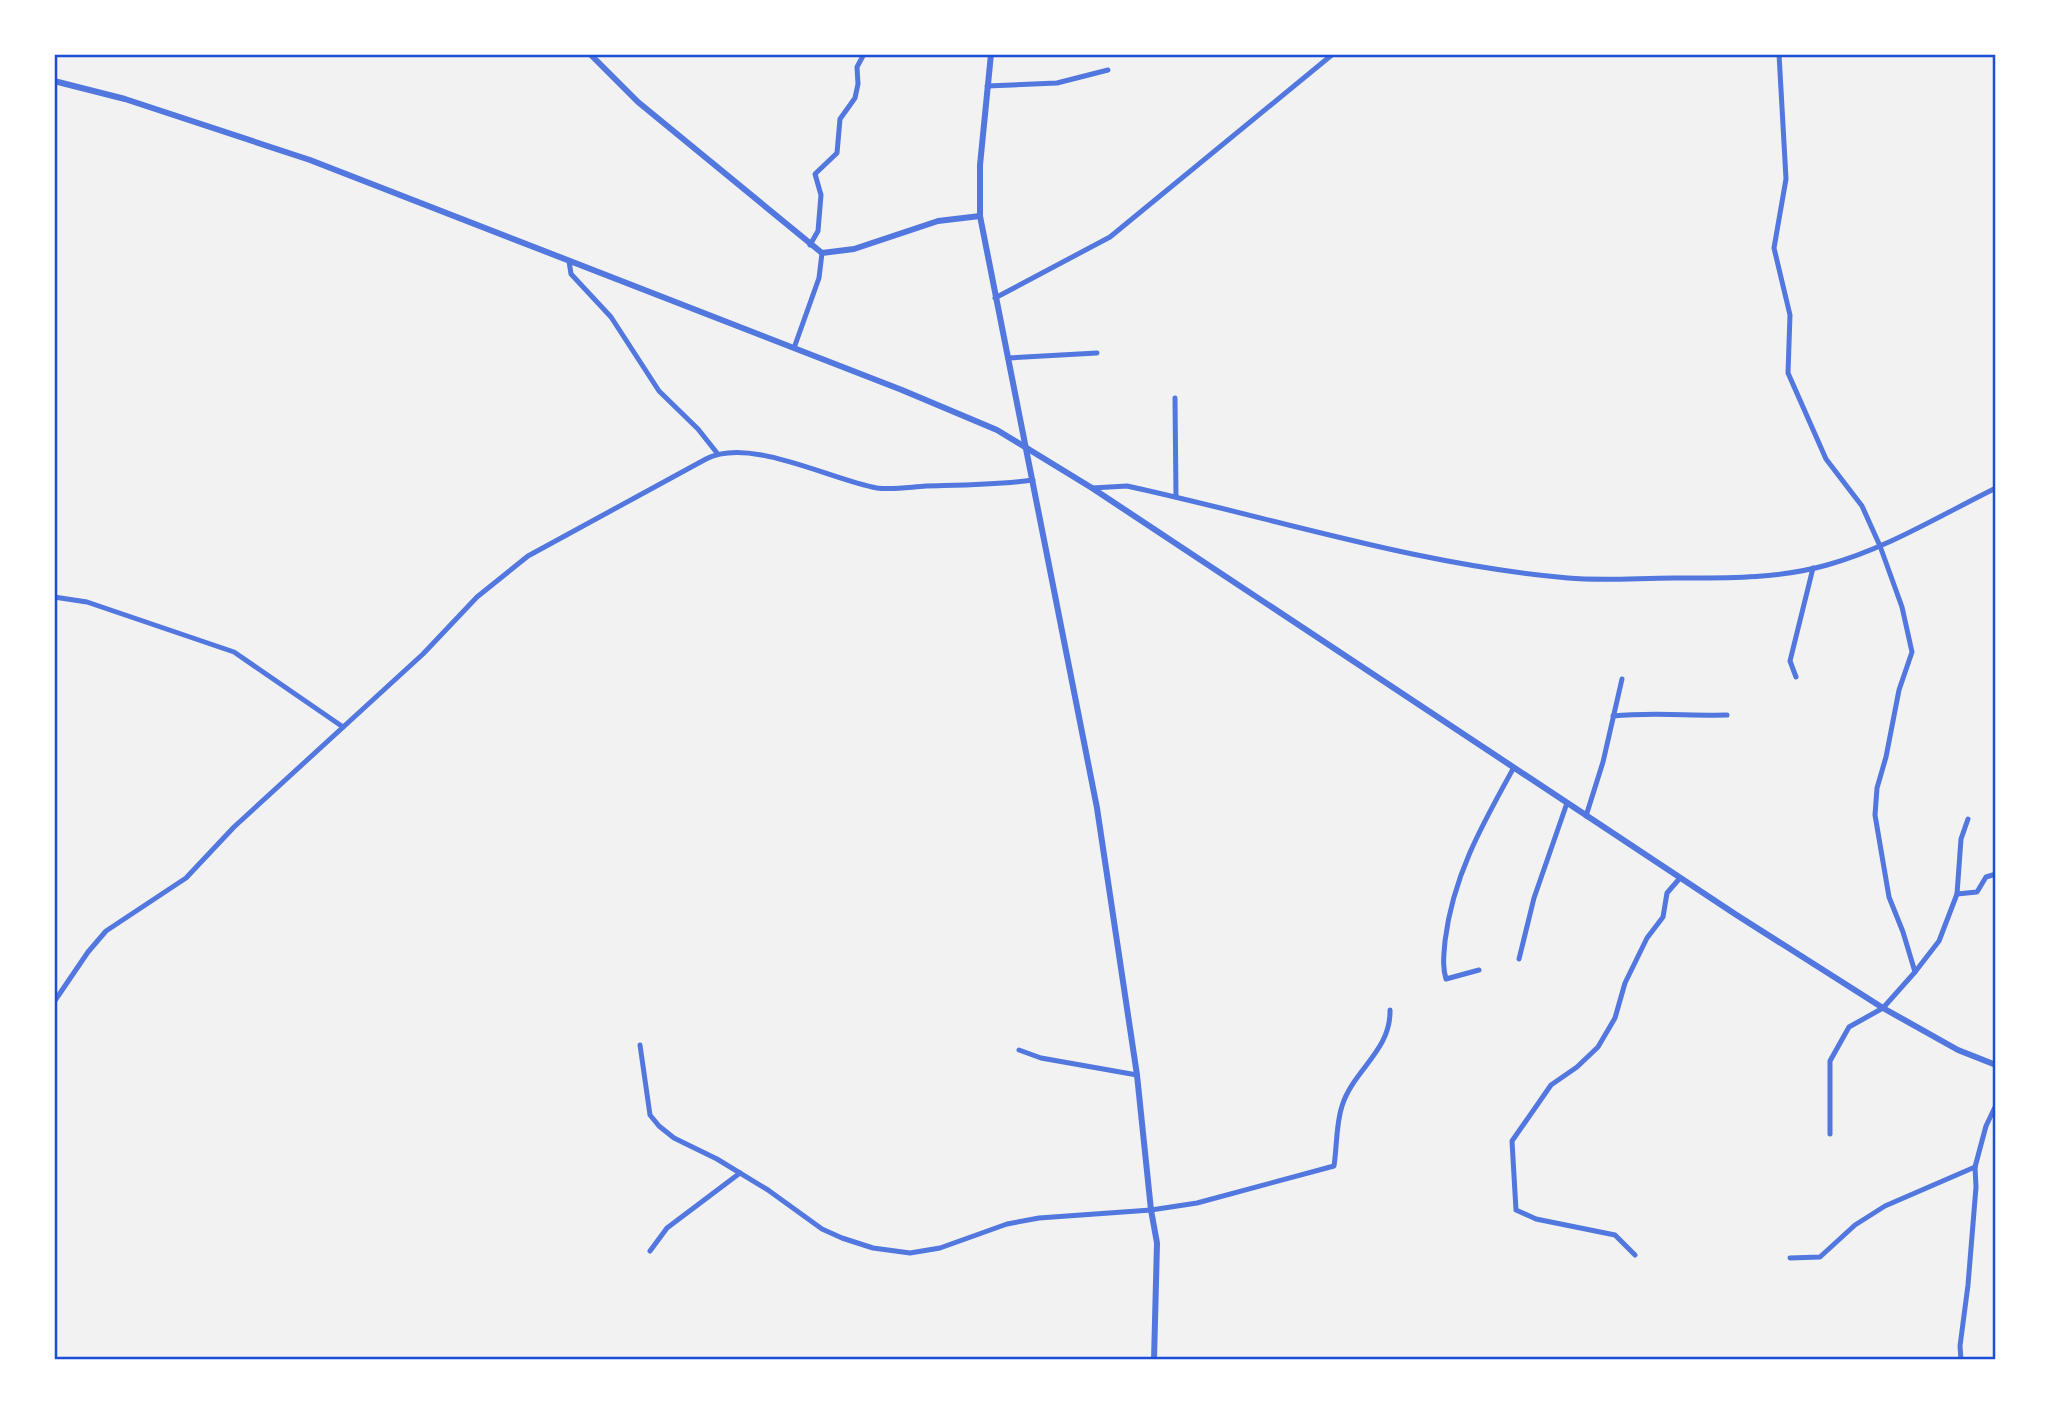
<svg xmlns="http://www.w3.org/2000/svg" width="2050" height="1414" font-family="Arial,sans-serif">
<rect width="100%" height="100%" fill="#f2f2f2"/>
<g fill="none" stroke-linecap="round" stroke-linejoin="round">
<g stroke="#5277de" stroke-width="5">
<path d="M1779,54l7,125 -12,69 16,67 -2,58 38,86 36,47 18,40 22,61 10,45 -13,38 -13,67 -9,31 -2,27 14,82 14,35 12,40 24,-31 18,-47 4,-55 7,-20"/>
<path d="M987,86l70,-3 51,-13"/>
<path d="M810,245l8,-14 3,-36 -6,-21 22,-21 3,-34 15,-21 3,-14 -1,-17 7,-13"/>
<path d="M569,261l2,13 40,43 48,74 39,38 19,24"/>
<path d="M995,298l115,-61 223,-183"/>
<path d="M794,348l25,-70 3,-25"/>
<path d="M1008,358l89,-5"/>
<path d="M1175,398l1,99"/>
<path d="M1092,488l35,-2c147,32 290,79 441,92 36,3 70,0 106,0 51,0 104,1 153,-13 59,-16 114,-50 169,-77"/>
<path d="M54,597l33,5 147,50 109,75"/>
<path d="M1796,677l-6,-16 23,-93"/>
<path d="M1613,716c39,-4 76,0 114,-1"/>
<path d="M1586,816l17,-54 19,-83"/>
<path d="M1957,894l20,-2 9,-15 10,-3"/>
<path d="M1519,959l15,-61 33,-95"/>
<path d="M1479,970l-33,9c-4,-14 -2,-24 -1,-38 8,-65 37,-116 68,-172"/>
<path d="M54,1002l34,-50 18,-21 80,-53 48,-51 189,-173 54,-57 51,-41 178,-97c43,-23 125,21 171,29 16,2 33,-1 49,-2 36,-1 71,-1 107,-6"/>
<path d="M640,1045l10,70 9,11 15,12 43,21 51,31 54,39 20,9 31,10 37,5 30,-5 67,-24 32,-6 112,-8 46,-7 137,-37c3,-20 2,-42 8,-60 11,-36 49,-55 48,-96"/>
<path d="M1019,1050l22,8 96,17"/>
<path d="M1830,1134v-73l19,-34 34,-19 32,-36"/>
<path d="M650,1251l17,-23 73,-55"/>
<path d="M1635,1255l-20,-20 -79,-16 -20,-9 -4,-69 39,-56 26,-18 21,-20 17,-29 10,-35 22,-45 16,-21 4,-24 13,-15"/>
<path d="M1790,1258l30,-1 35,-32 30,-19 90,-39"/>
<path d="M1961,1360l-1,-14 8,-61 8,-98 -1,-20 11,-41 10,-21"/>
</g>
<g stroke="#5277de" stroke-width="6">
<path d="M590,54l48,48 184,151 32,-4 84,-28 42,-5"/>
<path d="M991,54l-11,111v51l117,592 40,267 14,135 6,33 -3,117"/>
<path d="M54,81l71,18 185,61 592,230 95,40 95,58 643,426 148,94 75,42 38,15"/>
</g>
</g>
<rect width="2050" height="1414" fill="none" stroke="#ffffff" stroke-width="112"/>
<rect x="56" y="56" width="1938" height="1302" fill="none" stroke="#1d4ed8" stroke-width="2.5"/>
</svg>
